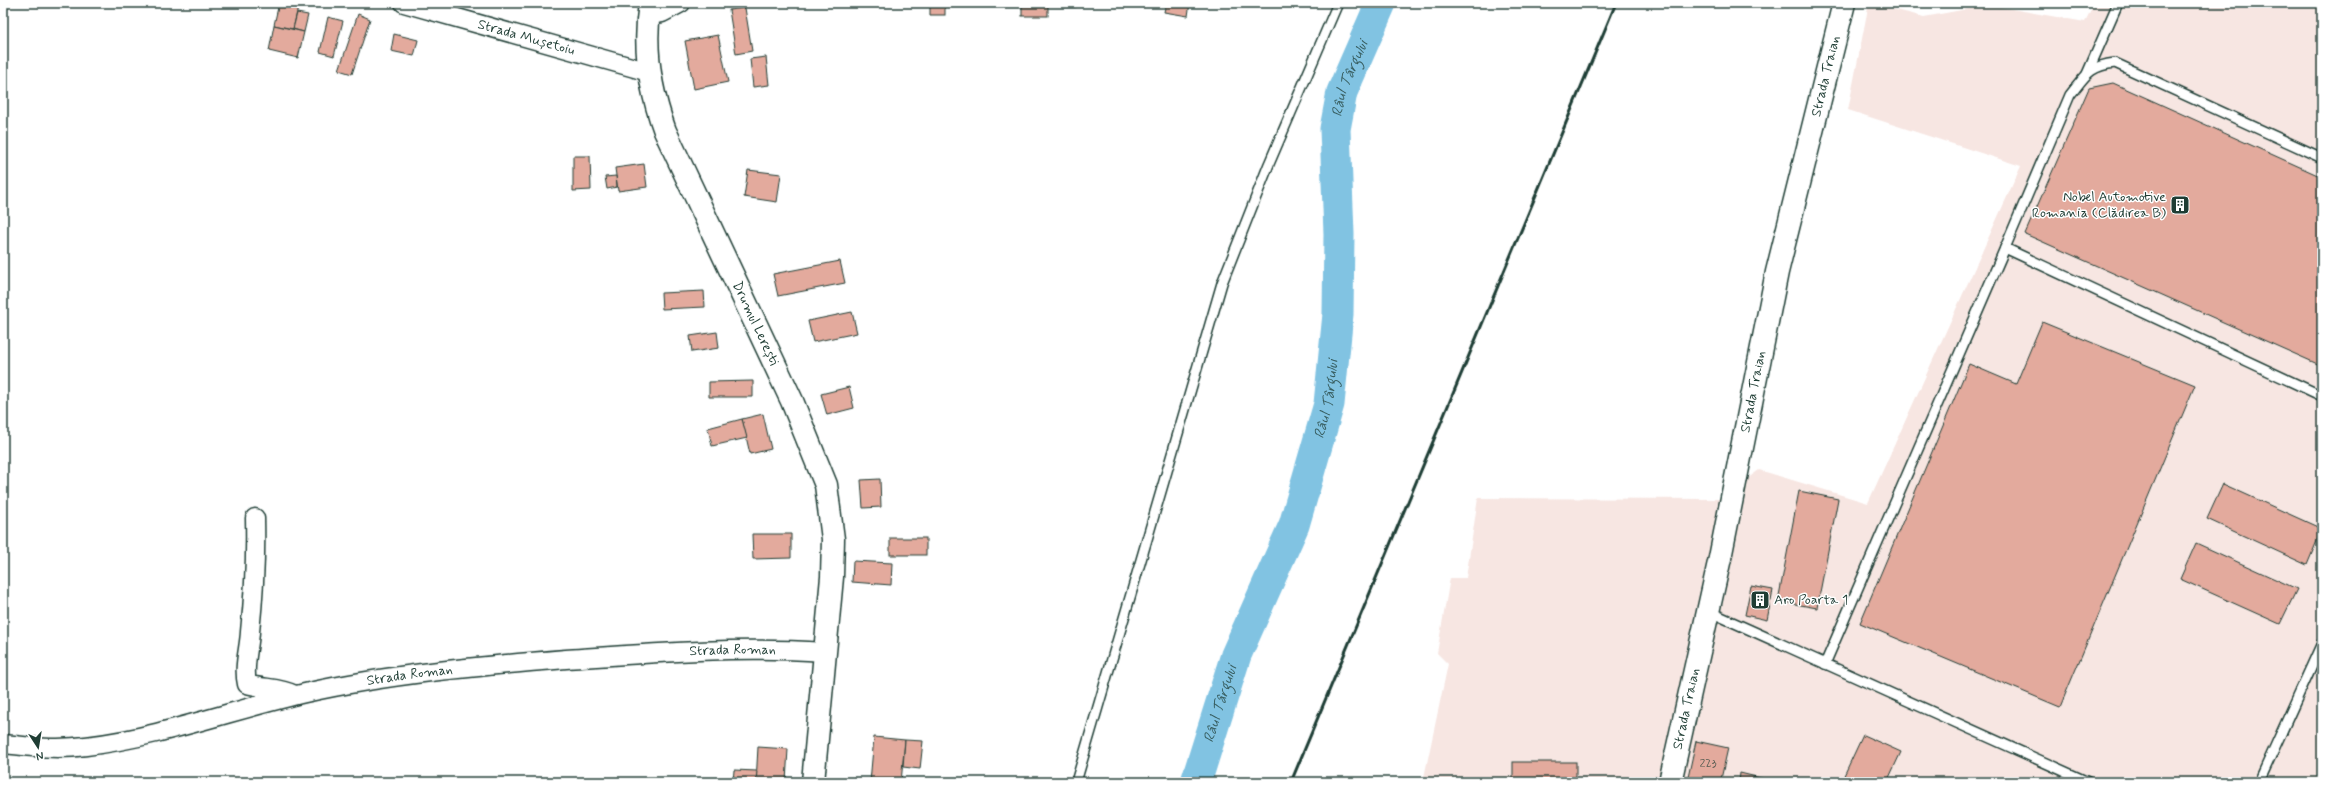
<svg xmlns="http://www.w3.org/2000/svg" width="2325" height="785" font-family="Mynerve,sans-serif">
<rect width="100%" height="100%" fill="#fff"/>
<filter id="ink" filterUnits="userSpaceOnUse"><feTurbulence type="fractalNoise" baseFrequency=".025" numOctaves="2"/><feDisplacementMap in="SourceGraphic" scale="8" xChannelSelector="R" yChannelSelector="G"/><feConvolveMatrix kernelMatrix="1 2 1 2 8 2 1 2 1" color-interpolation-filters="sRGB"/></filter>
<g filter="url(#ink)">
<path fill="#f7e6e2" d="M1869,3l55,14 65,-12 96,17 9,-19h228v779h-899l25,-118 -11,-11 13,-75h16l12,-80 242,1 39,-29 109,33 153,-337 -173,-56z"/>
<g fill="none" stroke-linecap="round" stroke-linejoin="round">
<path stroke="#81c3e2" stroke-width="31" id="s1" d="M1196,782l40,-127 58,-130 35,-121 9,-90 1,-80 -4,-105 7,-37 39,-89"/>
</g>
<g fill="#e3aa9d" stroke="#1f3d34">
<path d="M279,3h20l-6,26 -19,-4z"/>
<rect x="930" y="3" width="15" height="12"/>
<rect x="1022" y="3" width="26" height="13"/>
<rect x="1064" y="3" width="12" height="4"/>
<path d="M1166,3h24l-2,13 -24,-4z"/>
<path d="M745,8l7,43 -16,3 -7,-44z"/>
<path d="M297,13l11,2 -4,17 -11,-3z"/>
<path d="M358,14l12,5 -18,55 -13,-4z"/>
<path d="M328,17l15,4 -9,35 -14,-4z"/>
<path d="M274,25l30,7 -6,26 -29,-7z"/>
<path d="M394,34l24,6 -4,16 -23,-5z"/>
<path d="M718,35l10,47 -34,7 -9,-48z"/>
<path d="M766,57l3,28 -16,2 -3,-28z"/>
<path d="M2113,83l209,94v189l-297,-132 64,-146z"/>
<path d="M573,156h17l1,34 -18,1z"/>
<path d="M644,164l3,23 -29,4 -3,-23z"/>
<path d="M748,170l33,4 -4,28 -33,-5z"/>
<path d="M616,176l1,11 -10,2 -2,-12z"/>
<path d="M840,261l5,22 -67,13 -5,-22z"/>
<path d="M704,291l1,16 -43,2 -1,-16z"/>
<path d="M852,312l5,21 -44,9 -5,-21z"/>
<path d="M2042,322l153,63 -135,322 -200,-84 109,-259 47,20z"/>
<path d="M717,332l2,16 -27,4 -2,-16z"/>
<path d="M753,381v16h-44v-15z"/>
<path d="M849,387l5,21 -27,7 -6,-21z"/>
<path d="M763,414l8,35 -21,5 -8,-35z"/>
<path d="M742,419l5,19 -35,8 -4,-18z"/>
<path d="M880,479l1,28 -18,1 -2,-28z"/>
<path d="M2223,484l99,45 -15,36 -100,-46z"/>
<path d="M1799,491l39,8 -21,109 -39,-7z"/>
<path d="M752,534h39v24l-38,1z"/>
<rect x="890" y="538" width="36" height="17"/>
<path d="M2196,543l101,46 -17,35 -100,-45z"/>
<path d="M853,561l39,2 -1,22 -39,-3z"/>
<path d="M1751,586l22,4 -6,30 -22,-5z"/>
<path d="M1863,735l38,17 -14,30h-46z"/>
<path d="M874,737l31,3 -4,42h-31z"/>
<path d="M905,740l18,1 -3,28 -17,-2z"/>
<path d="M1696,741l32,7 -7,31 14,3h-48z"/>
<path d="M758,747l30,2 -2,33h-30z"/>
<rect x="1513" y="762" width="63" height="20"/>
<path d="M734,770l23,1 -1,11h-23z"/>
<path d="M1740,773l37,9h-38z"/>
</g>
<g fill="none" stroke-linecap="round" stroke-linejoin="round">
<defs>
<g id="service">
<path d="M2087,74l31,-71"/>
<path d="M2005,248l65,-153c16,-20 19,-29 45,-32l207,95"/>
<path d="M1708,611l380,171"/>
<path d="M1825,664l180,-416 317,148"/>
<path d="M1076,782l146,-499 47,-119 69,-161"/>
<path d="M2259,782l63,-139"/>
</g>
<g id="minor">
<path id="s2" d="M404,3l245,69"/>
<path d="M648,15l14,-2 19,-10"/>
<path d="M255,518c1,38 -1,76 -5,114 -1,18 -7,34 -3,52 16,5 33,3 48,11"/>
<path id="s3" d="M3,744c28,3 56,6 83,2 75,-9 146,-36 219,-53 84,-19 175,-27 261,-34 86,-6 172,-13 258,-7"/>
</g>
<g id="tertiary">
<path id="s4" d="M1670,782l50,-224 57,-286 67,-269"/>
</g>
<g id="secondary">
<path id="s5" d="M650,3c-7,44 0,87 15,128l127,270 34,84 7,54 -1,38 -19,205"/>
</g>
</defs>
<use href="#service" stroke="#1f3d34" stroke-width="12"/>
<use href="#minor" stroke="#1f3d34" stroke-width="21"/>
<use href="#tertiary" stroke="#1f3d34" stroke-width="25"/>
<use href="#secondary" stroke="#1f3d34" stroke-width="25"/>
<use href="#service" stroke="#fff" stroke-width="9"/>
<use href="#minor" stroke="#fff" stroke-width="18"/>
<use href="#tertiary" stroke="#fff" stroke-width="22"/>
<use href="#secondary" stroke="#fff" stroke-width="22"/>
<path stroke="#1f3d34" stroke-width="3" d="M1291,782l325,-779"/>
</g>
</g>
<defs>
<symbol id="building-square" viewBox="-11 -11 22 22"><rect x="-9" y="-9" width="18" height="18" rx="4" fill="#1f3d34" stroke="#fff"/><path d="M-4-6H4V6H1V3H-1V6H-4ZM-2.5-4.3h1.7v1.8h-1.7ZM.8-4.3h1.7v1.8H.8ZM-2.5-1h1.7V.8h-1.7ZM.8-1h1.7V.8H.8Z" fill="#fff"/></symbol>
</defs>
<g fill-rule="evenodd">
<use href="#building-square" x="2169" y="194" width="22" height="22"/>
<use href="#building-square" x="1749" y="589" width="22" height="22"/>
</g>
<g text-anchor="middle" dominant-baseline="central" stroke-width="3" stroke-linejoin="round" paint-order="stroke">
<g font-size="12" fill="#50584e">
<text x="1708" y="764">223</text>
</g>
<g font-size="14" fill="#1f3d34" stroke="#fff">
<text stroke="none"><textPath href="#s2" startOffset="127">Strada Mușetoiu</textPath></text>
<text stroke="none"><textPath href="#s4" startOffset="723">Strada Traian</textPath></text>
<text stroke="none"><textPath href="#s5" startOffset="343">Drumul Lerești</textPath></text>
<text stroke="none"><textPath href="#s4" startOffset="399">Strada Traian</textPath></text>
<text stroke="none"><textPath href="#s3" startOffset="739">Strada Roman</textPath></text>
<text stroke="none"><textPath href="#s3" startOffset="415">Strada Roman</textPath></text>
<text stroke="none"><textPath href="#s4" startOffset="75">Strada Traian</textPath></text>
</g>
<g font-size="14" fill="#1f3d34" stroke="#fff" text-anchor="end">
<text x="2166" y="197">Nobel Automotive<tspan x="2166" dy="16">Romania (Clădirea B)</tspan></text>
<text x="1774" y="600" text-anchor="start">Aro Poarta 1</text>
</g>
<g font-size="15" font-style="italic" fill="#385e60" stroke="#fff">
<text stroke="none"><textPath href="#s1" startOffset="730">Râul Târgului</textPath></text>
<text stroke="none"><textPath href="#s1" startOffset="406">Râul Târgului</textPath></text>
<text stroke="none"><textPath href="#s1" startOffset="82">Râul Târgului</textPath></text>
</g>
</g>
<rect width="2325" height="785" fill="none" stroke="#fff" stroke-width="16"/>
<rect x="8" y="8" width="2309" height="769" fill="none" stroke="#1f3d34" stroke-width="1.5" filter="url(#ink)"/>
<g transform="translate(38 747) rotate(168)" stroke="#ffffff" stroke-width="3" paint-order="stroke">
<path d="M0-3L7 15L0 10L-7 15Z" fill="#1f3d34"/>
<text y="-6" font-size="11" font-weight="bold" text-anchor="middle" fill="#1f3d34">N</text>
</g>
</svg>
